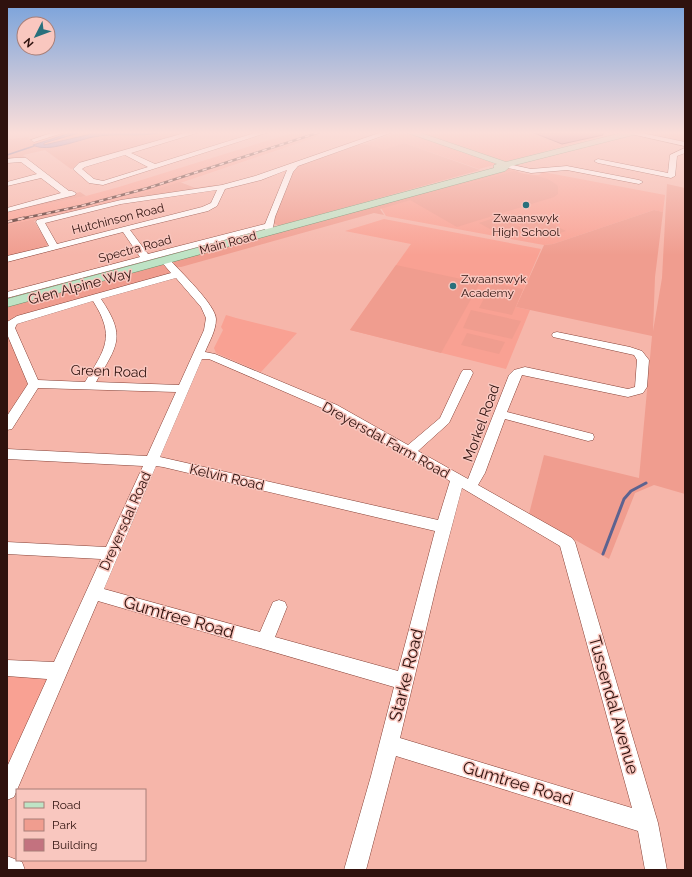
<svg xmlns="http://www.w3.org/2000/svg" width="692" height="877" font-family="Raleway,sans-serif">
<rect width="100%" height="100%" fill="#f6b6aa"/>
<g fill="#f9a193">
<path d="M295,132h25l-1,4 -136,46 -75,21 -101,22v-13l79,-16 33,-9z"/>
<path d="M397,132l8,2 5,-2 199,1 -8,2 1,1 -123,33 -75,-26 -20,8 -19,-7z"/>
<path d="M657,132h28v11l-33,-7v-2z"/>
<path d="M513,170l9,3 12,2h5l4,-3 122,23 -2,17 -9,-2 -101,34 -9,1 -158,-29 -5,-8z"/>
<path d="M384,219l157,30 -25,58 14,3 -24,59 -156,-39 61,-86 -66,-13z"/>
<path d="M226,315l10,3 61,15 -36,39 -45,-19 -2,-5 9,-18 -2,-3z"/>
<path d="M7,671l46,2 -46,105z"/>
</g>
<g fill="#f09d8f">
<path d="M66,132h128l-123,37 -26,-19 -22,5 2,2 -18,3v-19l2,-2 19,-2 5,4z"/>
<path d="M404,143l76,27 -201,56 -6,-3 20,-52 5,-5 60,-21 7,-1 19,6z"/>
<path d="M508,169c6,0 10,4 16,5 13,2 24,3 34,12v8l-4,3 -97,30 -47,-27 104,-29 -1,-1 -133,39 4,6 -10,-2 -193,54h-5l-3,-4 1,-2z"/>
<path d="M180,182l15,6 20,-3 1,2 -95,14 -87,20 14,23 -3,3 -38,10v-32l101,-22z"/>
<path d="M667,184l18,4v306l-31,-9 -19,8 -26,66 -80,-45 15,-59 95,23 13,-142 -136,-29 28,-62 9,-1 101,-34 9,2 -8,65 -2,54 9,-53z"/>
<path d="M80,192l6,4 -79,16v-1z"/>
<path d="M500,216l26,14 -21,7 -26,-14z"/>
<path d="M539,217l27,14 -21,7 -27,-14z"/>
<path d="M165,260l13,14 -166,48 20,55 -25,49v-123z"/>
<path d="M396,265l84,18 -39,70 -91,-23z"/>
<path d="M492,283l31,6 -11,26 -33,-7z"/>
<path d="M471,310l50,11 -9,18 -49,-11z"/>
<path d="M467,333l38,9 -6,12 -38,-9z"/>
</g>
<path fill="#7186c8" stroke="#5d6390" d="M73,132h9l-38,11v2l43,-10 3,-1 -1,-2h74c-23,6 -47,0 -70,5 -15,3 -46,16 -60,8z"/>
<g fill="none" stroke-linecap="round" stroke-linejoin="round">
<path stroke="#5d6390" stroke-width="1.5" d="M7,155l27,-9"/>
<path stroke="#5d6390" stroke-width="3" d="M603,554l21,-55 7,-8 15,-8"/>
</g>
<path fill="#c3727f" stroke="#732e3c" d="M603,132v3l-41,9 -28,-11z"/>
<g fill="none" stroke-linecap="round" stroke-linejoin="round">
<defs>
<g id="minor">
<path d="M54,132h12l-32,10 -3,-2z"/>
<path d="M188,132h12l-69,21 24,11 103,-32h11l-166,53 -14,-2 -16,-14 6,-6zM125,155l23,12 -45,14 -9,-2 -12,-10 3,-2z"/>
<path d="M382,132h11l-95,34 -5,6 -18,45 -3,16h-6l-1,-4 -258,69v-6l133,-35 -17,-25 -116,30v-6l42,-10 -13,-24 1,-2 84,-20 101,-15 33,-9zM287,170l-22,54 -117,30 -18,-24 78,-19 9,-5 8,-17 36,-9zM217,190l-6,13 -9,4 -145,37 -12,-21 76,-19z"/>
<path d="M622,132h15l48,10v4z"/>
<path d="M685,148v5l-8,3 -2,20 -4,2 -73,-15 -4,-2 4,-2 70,14 2,-18z"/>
<path d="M15,158h11l43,33h3l4,2 -1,2 -68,17v-4l54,-15 -20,-15 -34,8v-4l30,-8 -16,-12 -14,1v-4z"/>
<path d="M504,163l27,6 36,-3 72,14 4,2 -4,2 -72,-14 -36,3 -27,-6z"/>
<path d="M165,257l3,1c11,12 48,47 48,61 0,12 -7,23 -11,33l10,2 122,51 71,40 32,-27 21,-45 2,-3h8l2,3 -24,50 -31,28 50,28 41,-104 5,-5 11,-3 103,22 7,-2 2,-27 -3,-5 -81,-18 -1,-2 1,-2 4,-1 73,15 12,4 7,9 -2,27 -4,6 -15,4 -106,-22 -15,37 86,22 1,3 -1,3 -5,1 -83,-22 -20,54 -7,12 94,53 3,4 83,281 9,47h-22l-7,-39 -242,-75 -30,114h-22l27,-94 23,-89 -296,-86 -84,196 -7,3v-33l40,-88 -40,-3v-16l47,2 47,-103 -94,-5v-12l99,5 37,-81 -136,-7v-10l140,7 29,-64 -138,-4 -26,41 -5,1v-14l21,-32 -21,-50v-12l10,-6 154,-43 -11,-13zM176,278l25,29 5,11 -2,12 -25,55 -83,-3c21,-36 31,-45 5,-83zM93,301c23,36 12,48 -8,81l-47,-2 -23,-52 2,-4zM202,359h7l120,52 121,70 -12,39 -278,-63zM156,466l7,1 272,64 -37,140 -123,-34 12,-30 -2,-5 -6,-2 -6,2 -13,30 -156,-43zM462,488l98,58 72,262 -232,-70 38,-159z"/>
<path d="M7,856l15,6 3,8h-18z"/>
</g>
<path id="major" d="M405,132h13l88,30 115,-29 24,-1 -134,34 -6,5 -498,136v-8l487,-131v-3l3,-1z"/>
</defs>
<use href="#minor" stroke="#864136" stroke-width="1"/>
<use href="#major" stroke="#6f8e6c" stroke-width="1"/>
<use href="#minor" fill="#fff" fill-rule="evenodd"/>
<use href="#major" fill="#bee3c5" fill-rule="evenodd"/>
<defs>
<path id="rail-far1" d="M20,219l61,-13 67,-18 172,-56"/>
<path id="rail" d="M7,222l17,-4"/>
</defs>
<use href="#rail-far1" stroke="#4e2b26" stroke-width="2.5"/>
<use href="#rail" stroke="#4e2b26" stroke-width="3"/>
<use href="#rail-far1" stroke="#f9c7bf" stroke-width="1.5" stroke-dasharray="4.5" stroke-linecap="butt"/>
<use href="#rail" stroke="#f9c7bf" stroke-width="2" stroke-dasharray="5.5" stroke-linecap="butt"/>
</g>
<linearGradient id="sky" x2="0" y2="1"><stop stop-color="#78a2db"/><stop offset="0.52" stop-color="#fbded9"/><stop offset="1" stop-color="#fbded9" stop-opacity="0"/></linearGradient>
<rect width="692" height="255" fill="url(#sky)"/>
<g fill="#29707c" stroke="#f9c7bf" stroke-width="1.5">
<circle cx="526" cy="205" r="4"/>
<circle cx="453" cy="286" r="4"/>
</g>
<g text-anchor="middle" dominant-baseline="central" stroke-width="3" stroke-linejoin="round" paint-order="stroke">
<g font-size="12" fill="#2f120e" stroke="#f9c7bf">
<text x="526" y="218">Zwaanswyk<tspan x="526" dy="14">High School</tspan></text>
<text x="461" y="279" text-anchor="start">Zwaanswyk<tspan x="461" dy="14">Academy</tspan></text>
</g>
<g font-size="12" fill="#2f120e" stroke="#f9c7bf">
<text transform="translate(118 219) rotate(-14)">Hutchinson Road</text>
<text transform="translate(228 243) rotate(-15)">Main Road</text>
<text transform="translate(135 249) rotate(-15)">Spectra Road</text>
</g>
<g font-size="14" fill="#2f120e" stroke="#f9c7bf">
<text transform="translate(80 286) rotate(-15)">Glen Alpine Way</text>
<text transform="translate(109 371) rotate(2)">Green Road</text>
<text transform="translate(481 423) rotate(-70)">Morkel Road</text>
<text transform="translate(386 440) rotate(29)">Dreyersdal Farm Road</text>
<text transform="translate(227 477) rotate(13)">Kelvin Road</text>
<text transform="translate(125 521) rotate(-66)">Dreyersdal Road</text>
</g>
<g font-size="17" fill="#2f120e" stroke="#f9c7bf">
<text transform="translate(179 617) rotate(16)">Gumtree Road</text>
<text transform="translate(406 675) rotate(-76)">Starke Road</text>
<text transform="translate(614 705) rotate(74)">Tussendal Avenue</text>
<text transform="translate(518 783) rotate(17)">Gumtree Road</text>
</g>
</g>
<rect width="692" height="877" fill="none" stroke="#2f120e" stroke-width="16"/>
<rect x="16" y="789" width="130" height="72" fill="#f9c7bf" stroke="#a87f78"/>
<rect x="24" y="802" width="20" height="6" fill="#bee3c5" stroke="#a87f78"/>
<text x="52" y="809" font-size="12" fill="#2f120e">Road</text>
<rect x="24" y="819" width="20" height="12" fill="#f09d8f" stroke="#a87f78"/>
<text x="52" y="829" font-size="12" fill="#2f120e">Park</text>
<rect x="24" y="839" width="20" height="12" fill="#c3727f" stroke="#a87f78"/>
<text x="52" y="849" font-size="12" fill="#2f120e">Building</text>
<g transform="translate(36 36) rotate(228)"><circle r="19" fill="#f9c7bf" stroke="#a87f78"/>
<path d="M0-3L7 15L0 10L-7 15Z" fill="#29707c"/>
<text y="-6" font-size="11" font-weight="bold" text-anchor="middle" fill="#2f120e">N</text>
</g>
</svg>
